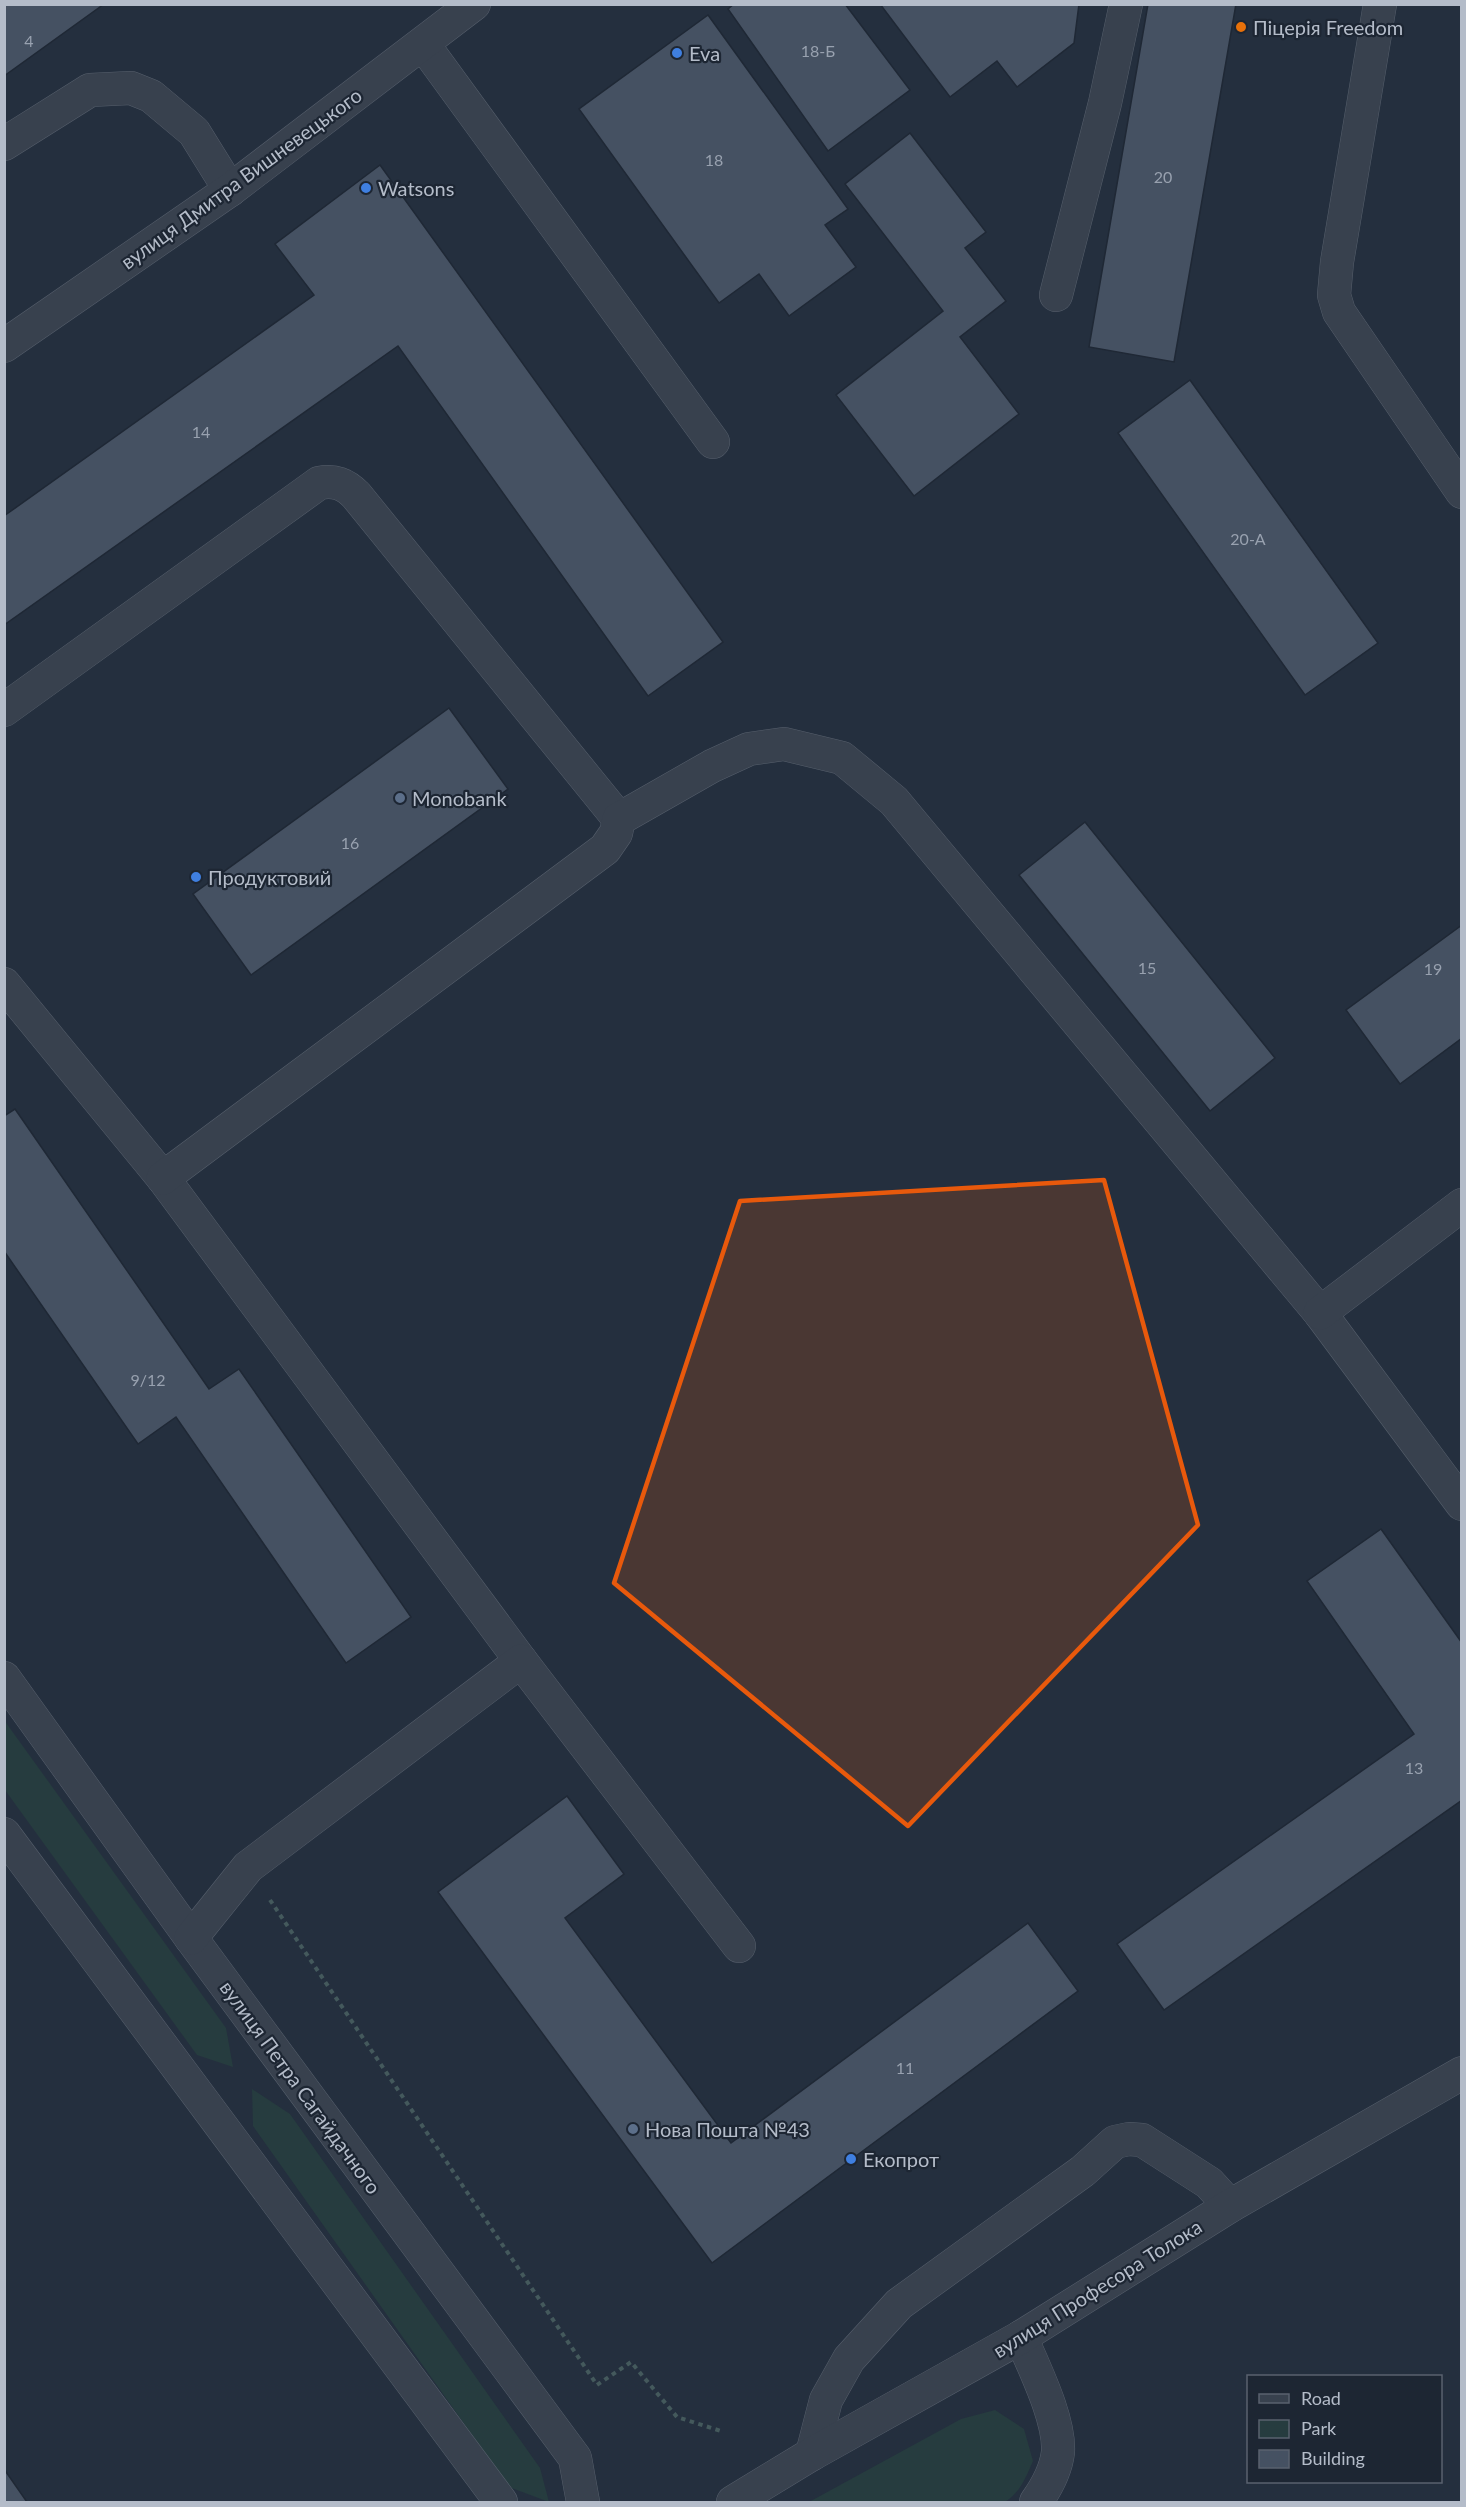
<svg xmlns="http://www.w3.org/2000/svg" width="1466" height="2507" font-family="Lato,sans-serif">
<rect width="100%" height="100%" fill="#242f3e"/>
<g fill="#263c3f">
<path d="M4,1720l222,308 7,39 -36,-12 -192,-265z"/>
<path d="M252,2089l38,25 250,354 9,34 -40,-15 -256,-361z"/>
<path d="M995,2410l29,19 9,32c-7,16 -13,32 -28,41h-196l152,-83z"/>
</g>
<g fill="#455162" stroke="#1f2835" stroke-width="1.5">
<path d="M4,4h100l-100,72z"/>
<path d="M734,4h111l65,86 -82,61 -100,-142z"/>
<path d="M880,4h199l-5,39 -57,44 -20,-26 -47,36z"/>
<path d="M1148,4h88l-62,358 -85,-15z"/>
<path d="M708,15l140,194 -23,16 31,42 -67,49 -30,-42 -40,29 -140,-194z"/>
<path d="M910,133l76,99 -21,16 41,53 -46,36 59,77 -105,82 -78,-101 107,-84 -98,-127z"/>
<path d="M380,165l343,477 -75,54 -250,-350 -394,279v-109l310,-221 -39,-51z"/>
<path d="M1190,380l188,263 -73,52 -187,-262z"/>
<path d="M449,708l59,81 -257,186 -58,-81z"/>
<path d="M1085,822l190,236 -65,53 -191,-236z"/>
<path d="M1462,925v113l-62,46 -54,-74z"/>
<path d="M15,1109l194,280 30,-20 172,248 -65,46 -170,-246 -38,27 -134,-193v-135z"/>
<path d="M1381,1529l81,114v157l-298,210 -47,-66 297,-210 -107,-153z"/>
<path d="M567,1796l57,78 -59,44 166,225 297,-220 50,68 -366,272 -274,-371z"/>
<path d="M4,2469l23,33h-23z"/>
</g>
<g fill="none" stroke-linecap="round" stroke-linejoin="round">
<defs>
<g id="minor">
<path d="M1380,4l-43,258 -3,33 5,17 123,180"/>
<path d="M423,44l290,398"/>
<path d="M4,144l86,-54 41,-2 20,8 43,36 36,58"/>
<path d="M1056,295l49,-192 21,-99"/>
<path d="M4,346l226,-156 244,-186"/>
<path d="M4,710l315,-227c16,-3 26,1 37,12l263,324"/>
<path d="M4,984l159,194 358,483"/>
<path d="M163,1178l442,-329 11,-16 3,-14 93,-53 37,-17 35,-5 58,14 52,43 426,512 142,191"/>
<path d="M1320,1313l142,-108"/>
<path d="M4,1678l187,260 384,520 8,44"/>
<path d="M4,1834l497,668"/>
<path d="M191,1938l57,-71 273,-206 218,285"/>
<path d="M1021,2337c13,31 39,82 37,115 -2,17 -12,36 -22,50"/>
<path d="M812,2454l14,-54 23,-41 50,-55 184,-133 32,-29 14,-3 13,1 67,43 21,23"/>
<path d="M733,2502l79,-48 209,-117 209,-131 232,-133"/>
</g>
</defs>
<use href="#minor" stroke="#565f6c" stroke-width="34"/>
<path stroke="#44595c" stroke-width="4" stroke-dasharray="4.5 4.5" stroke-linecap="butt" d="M270,1900l327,485 34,-23 46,55 47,15"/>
<use href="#minor" stroke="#38414e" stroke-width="33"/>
</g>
<path fill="#e8590c" fill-opacity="0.2" stroke="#e8590c" stroke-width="4.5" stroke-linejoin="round" d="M1104,1180l94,345 -290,301 -294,-243 126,-382z"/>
<circle fill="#e8710a" stroke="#1d2633" stroke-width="2" cx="1241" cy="27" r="6"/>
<g fill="#3f7fe0" stroke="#1d2633" stroke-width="2">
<circle cx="677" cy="53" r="6"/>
<circle cx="366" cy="188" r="6"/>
<circle cx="196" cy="877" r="6"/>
<circle cx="851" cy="2159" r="6"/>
</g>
<g fill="#5c6f8a" stroke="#1d2633" stroke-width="2">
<circle cx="400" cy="798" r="6"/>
<circle cx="633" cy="2129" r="6"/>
</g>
<g text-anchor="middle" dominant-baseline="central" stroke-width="4.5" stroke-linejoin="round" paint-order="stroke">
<g font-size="16" fill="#98a1af">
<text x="29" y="40">4</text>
<text x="818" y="50">18-Б</text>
<text x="714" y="159">18</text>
<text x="1163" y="176">20</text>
<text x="201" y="431">14</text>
<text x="1248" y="538">20-А</text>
<text x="350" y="842">16</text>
<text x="1147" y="967">15</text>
<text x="1433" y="968">19</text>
<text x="148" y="1379">9/12</text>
<text x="1414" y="1767">13</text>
<text x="905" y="2067">11</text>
</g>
<g font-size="20" fill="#b4bcc9" stroke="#1d2633" text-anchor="start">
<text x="1253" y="27">Піцерія Freedom</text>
<text x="689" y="53">Eva</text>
<text x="378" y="188">Watsons</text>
<text x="412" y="798">Monobank</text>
<text x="208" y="877">Продуктовий</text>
<text x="645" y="2129">Нова Пошта №43</text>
<text x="863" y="2159">Екопрот</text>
</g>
<g font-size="20" fill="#b4bcc9" stroke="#1d2633">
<text transform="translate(241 178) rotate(-36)">вулиця Дмитра Вишневецького</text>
<text transform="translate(301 2087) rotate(54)">вулиця Петра Сагайдачного</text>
<text transform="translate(1097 2288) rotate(-32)">вулиця Професора Толока</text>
</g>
</g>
<rect width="1466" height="2507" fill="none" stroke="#b4bcc9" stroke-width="12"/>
<rect x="1247" y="2375" width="195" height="108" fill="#1d2633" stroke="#59626f" stroke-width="1.5"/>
<rect x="1259" y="2394" width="30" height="9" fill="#38414e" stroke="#59626f" stroke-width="1.5"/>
<text x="1301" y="2405" font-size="18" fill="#b4bcc9">Road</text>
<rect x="1259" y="2420" width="30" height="18" fill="#263c3f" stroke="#59626f" stroke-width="1.5"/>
<text x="1301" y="2435" font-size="18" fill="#b4bcc9">Park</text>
<rect x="1259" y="2450" width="30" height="18" fill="#455162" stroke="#59626f" stroke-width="1.5"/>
<text x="1301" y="2465" font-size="18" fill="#b4bcc9">Building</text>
</svg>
